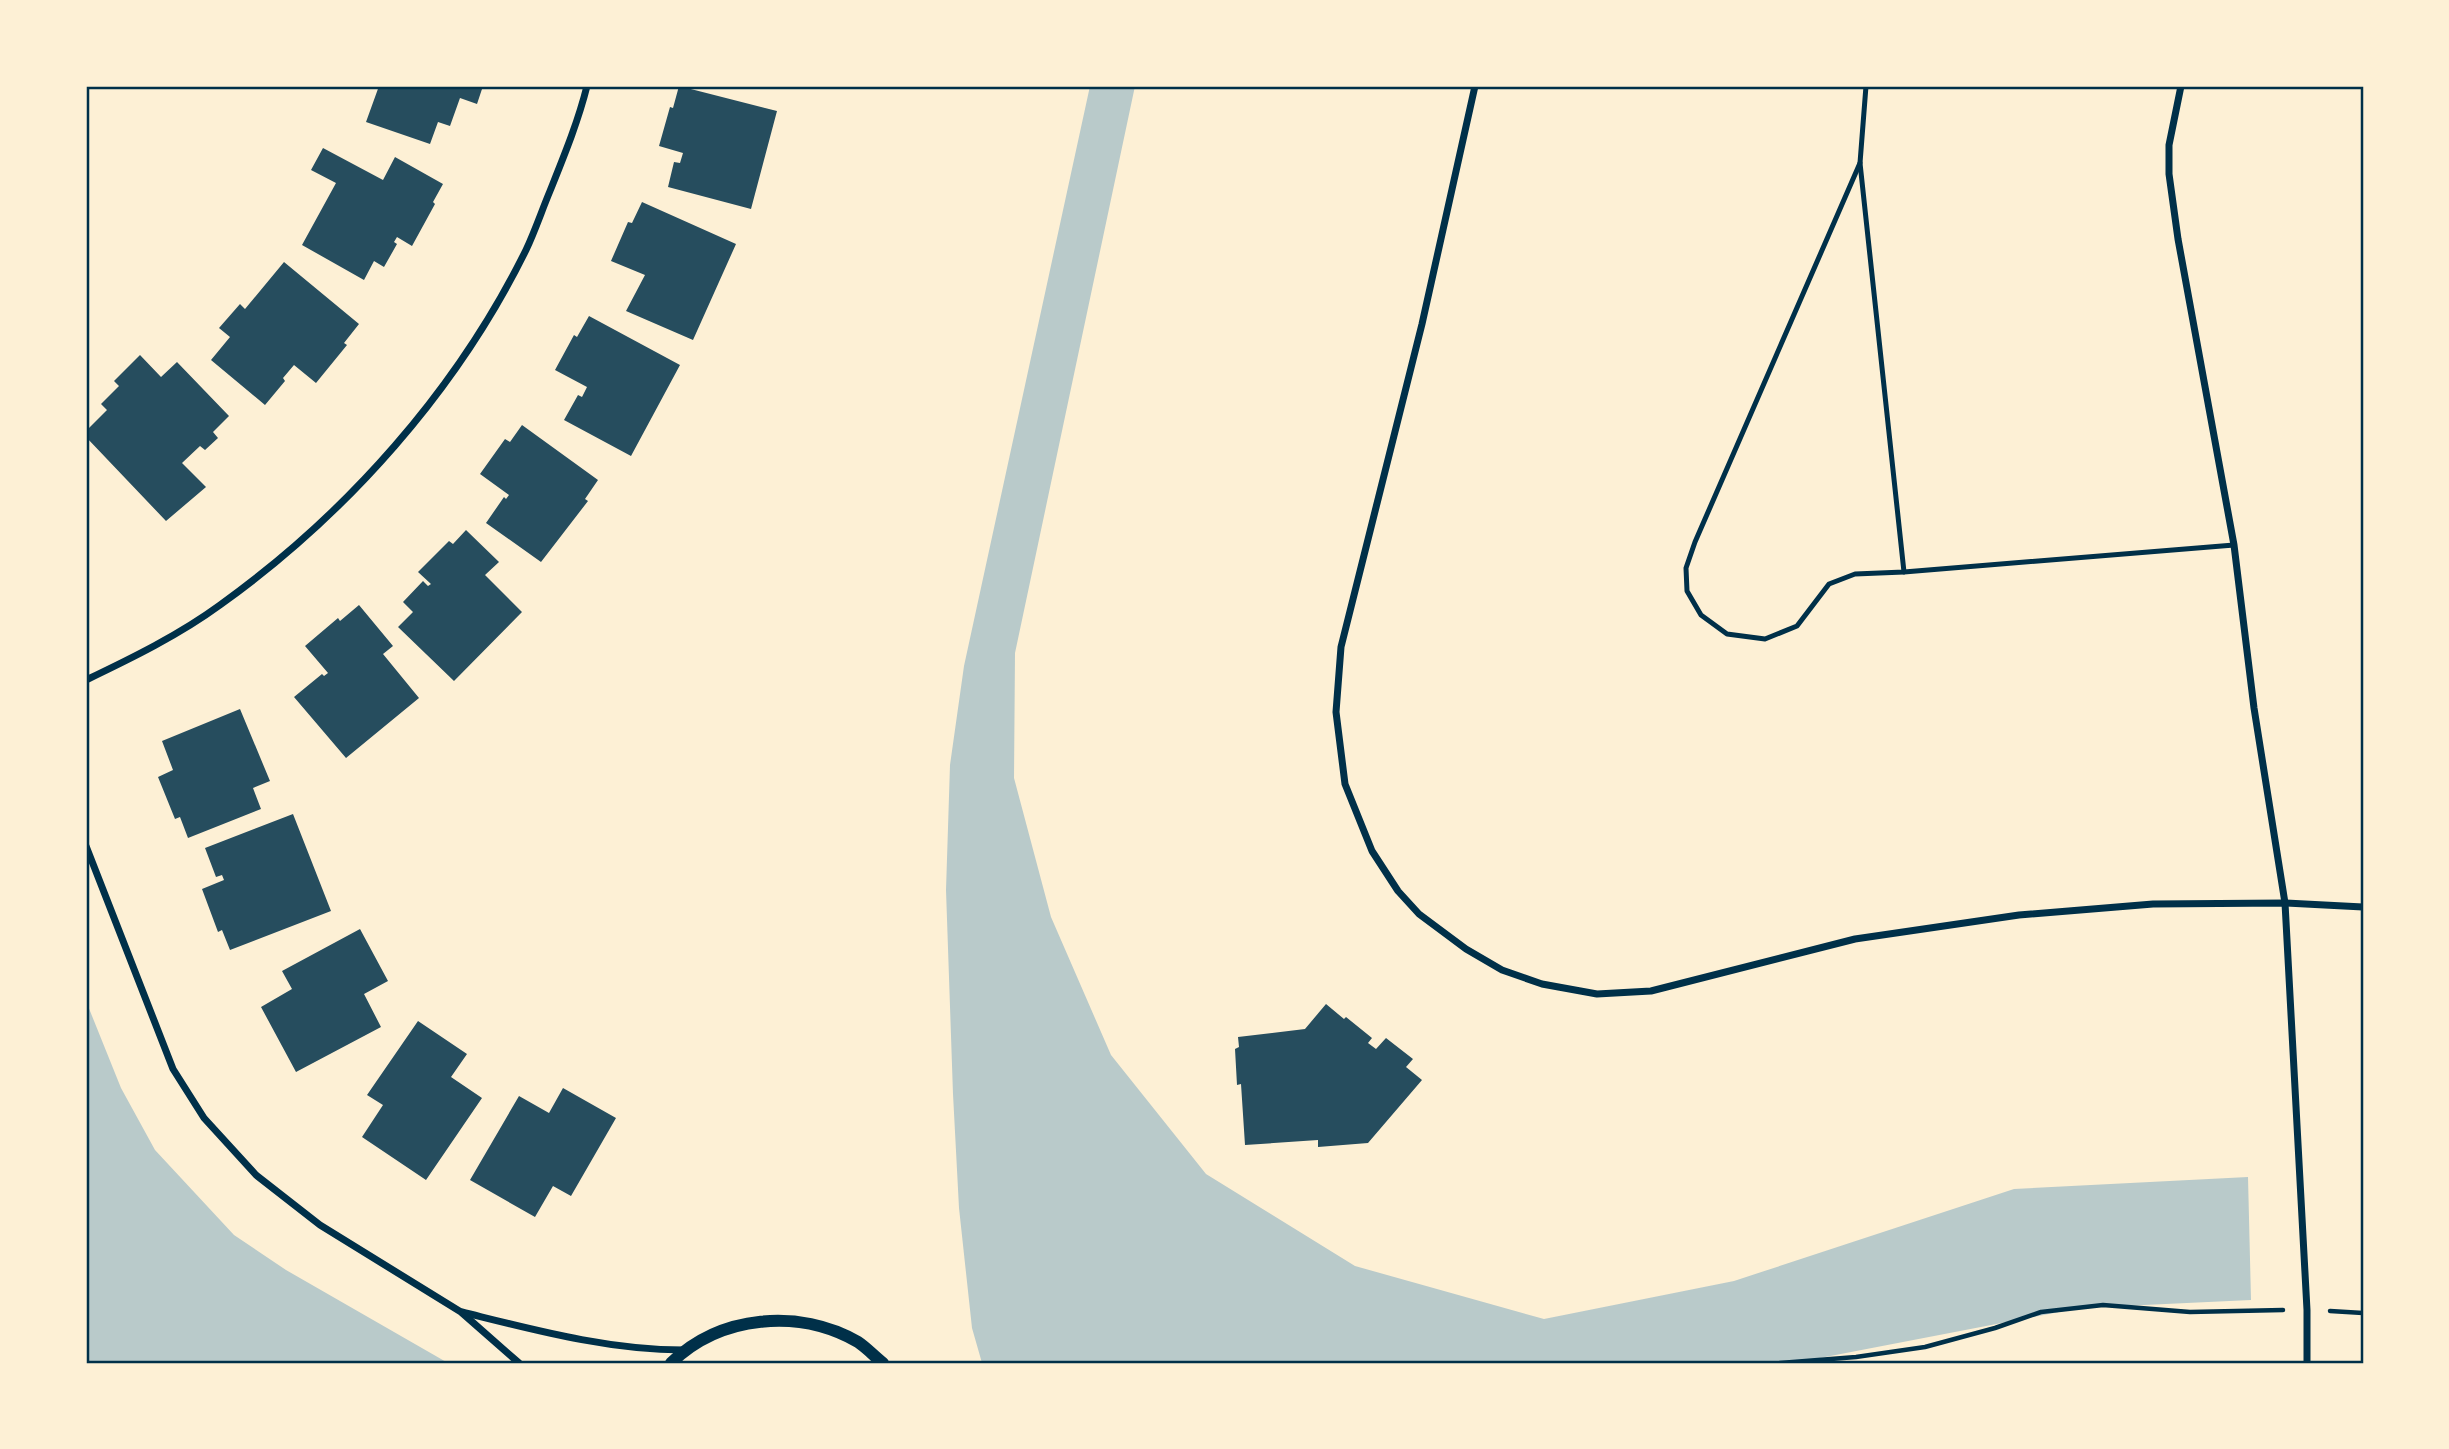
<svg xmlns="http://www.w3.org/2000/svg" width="2449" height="1449" font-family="'Public Sans',sans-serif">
<rect width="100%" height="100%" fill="#fdf0d5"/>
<g fill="#b9caca">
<path d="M1090,86h45l-120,567 -1,125 37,139 60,138 95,119 149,92 189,53 190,-38 280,-92 234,-12 3,123 -171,8 -286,55h-812l-10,-35 -13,-120 -6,-114 -7,-204 4,-125 14,-99z"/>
<path d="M86,1001l35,87 34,62 79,85 52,35 162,93h-362z"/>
</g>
<g fill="#264d5e">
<path d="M379,86h104l-6,18 -17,-6 -10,28 -12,-4 -8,22 -64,-22z"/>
<path d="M679,86l98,25 -26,98 -83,-22 6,-25 6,1 3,-10 -24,-7 11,-39 3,1z"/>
<path d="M323,148l60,32 12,-23 48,27 -10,18 2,2 -23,42 -15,-9 -3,5 3,2 -13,23 -10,-6 -10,19 -62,-35 34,-62 -25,-13z"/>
<path d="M642,202l94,42 -43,96 -67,-29 19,-36 -34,-14 17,-39 4,1z"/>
<path d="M284,262l75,62 -15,19 3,2 -31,38 -22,-18 -11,13 2,3 -20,24 -54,-45 19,-23 -11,-9 21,-24 5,5z"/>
<path d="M589,316l91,49 -49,91 -67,-36 14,-25 4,2 5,-10 -32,-17 19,-35 3,2z"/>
<path d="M140,355l21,22 16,-15 52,54 -16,16 5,6 -13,12 -5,-4 -18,17 24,24 -40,34 -80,-84v-6l21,-21 -6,-6 18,-18 -5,-5z"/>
<path d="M522,425l76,55 -13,19 3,2 -47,61 -55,-39 18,-26 2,2 3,-4 -29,-21 25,-35 5,3z"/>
<path d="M466,530l33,32 -14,13 37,37 -68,69 -56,-54 15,-15 -10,-10 20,-21 5,5 3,-2 -13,-12 31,-31 4,3z"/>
<path d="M359,605l34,41 -10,8 36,44 -73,60 -52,-61 28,-23 2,2 4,-3 -23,-27 33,-28 2,3z"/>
<path d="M240,709l30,72 -17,7 8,21 -73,29 -8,-21 -5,2 -17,-42 15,-7 -11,-29z"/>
<path d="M293,814l38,97 -101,39 -8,-20 -4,2 -16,-43 22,-9 -2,-5 -6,2 -11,-29z"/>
<path d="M360,929l28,52 -24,13 17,33 -85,45 -35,-65 31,-18 -10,-18z"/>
<path d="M1326,1004l18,15 2,-2 26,21 -4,5 8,6 10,-11 27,21 -7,8 16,13 -54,63 -50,4v-7l-73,5 -4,-61 -4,1 -2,-36 4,-2 -1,-10 67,-8z"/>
<path d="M418,1021l49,33 -16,23 31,21 -56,82 -64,-43 21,-32 -16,-10z"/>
<path d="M563,1088l53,30 -45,78 -18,-10 -18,31 -65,-37 49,-84 30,17z"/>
</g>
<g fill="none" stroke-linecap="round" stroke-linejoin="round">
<g stroke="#003049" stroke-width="4.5">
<path d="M2330,1311l33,2"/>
<path d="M1780,1363l76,-6 69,-10 70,-19 46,-16 62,-7 87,7 93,-2"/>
</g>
<g stroke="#003049" stroke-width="5">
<path d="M1866,86l-6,77 44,409"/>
<path d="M1860,163l-165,379 -9,26 1,23 14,24 26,19 38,5 32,-13 32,-42 26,-10 49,-2 330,-27"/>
</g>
<g stroke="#003049" stroke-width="7">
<path d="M1475,86l-53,238 -81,323 -5,65 9,72 27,67 26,40 21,23 47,35 36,21 40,14 55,10 54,-3 204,-52 164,-24 134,-11 132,-1 78,4"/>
<path d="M2181,86l-12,59v29l9,65 56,306 20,163 31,195 22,407v53"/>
<path d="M86,680c46,-22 93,-45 134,-75 127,-91 237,-215 306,-355 9,-19 16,-40 24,-59 14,-35 28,-69 37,-105"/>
<path d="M86,846l87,223 31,49 52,57 64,50 141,87 58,51"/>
<path d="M462,1312c73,18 146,38 222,38"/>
</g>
<path stroke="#003049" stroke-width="12" d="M671,1363c49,-48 128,-55 187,-21 9,6 17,15 25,21"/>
</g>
<rect width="2449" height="1449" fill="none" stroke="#fdf0d5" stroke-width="175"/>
<rect x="88" y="88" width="2274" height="1274" fill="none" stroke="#003049" stroke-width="2.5"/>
</svg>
